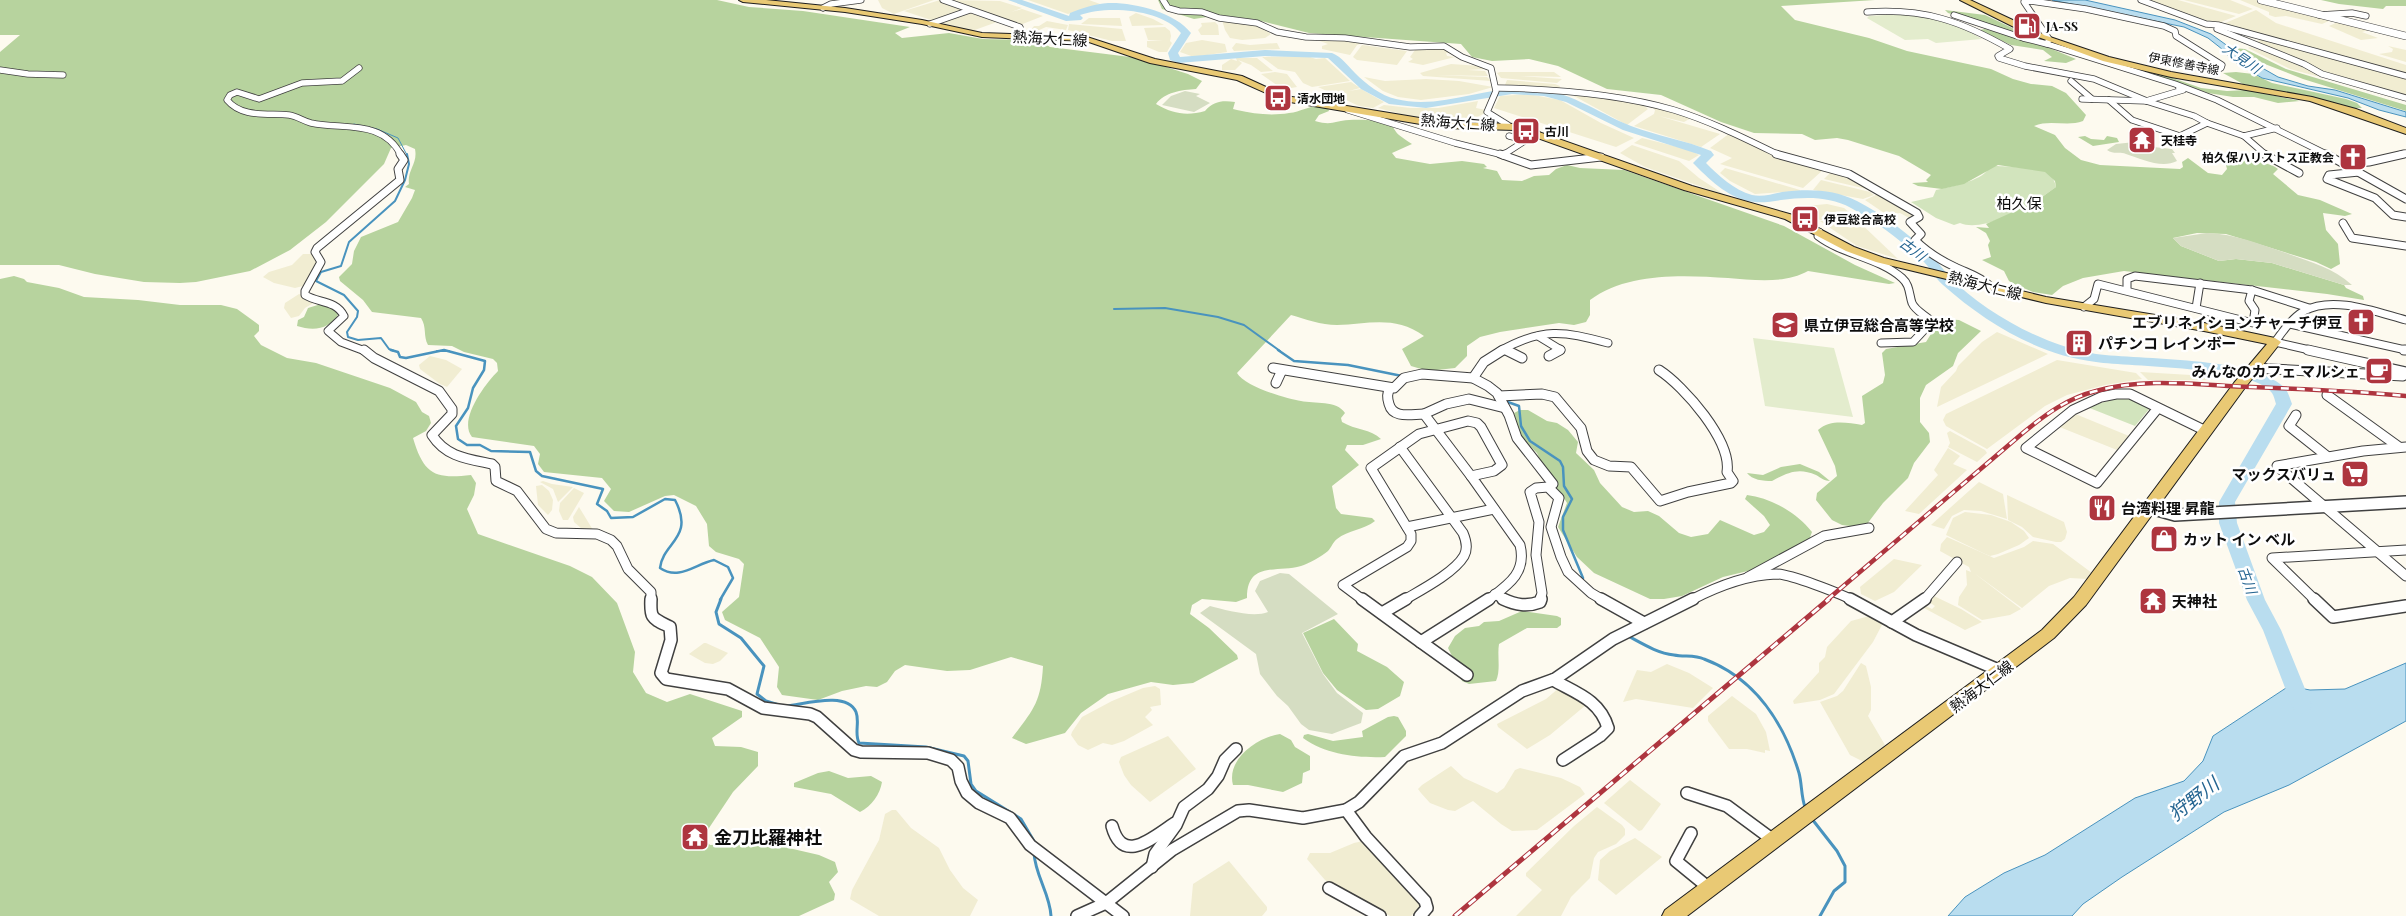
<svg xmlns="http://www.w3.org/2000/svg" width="2406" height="916" font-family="'Playfair Display','Noto Sans JP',serif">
<rect width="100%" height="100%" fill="#fdfaef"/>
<g fill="#f1edd2">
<path d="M878,0h56l-40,14 -12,-6z"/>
<path d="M940,0l25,10 -31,11 -30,-10z"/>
<path d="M947,0l53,1 22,7 -11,4 11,-3 21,7 -23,9z"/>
<path d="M1028,0h61l11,4 -32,10z"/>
<path d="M2145,0h33l58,16 -20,8 -11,-1z"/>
<path d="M2184,0h46l23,9 -14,5z"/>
<path d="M2240,0h19l72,20 -9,4 -36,-8 -11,1 -6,-2v-3z"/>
<path d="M2256,10l20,13 130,42v10l-183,-51z"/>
<path d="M969,11l28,11 -25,9 -34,-9z"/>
<path d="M1136,13l17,6 11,6 -32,1 -3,-9z"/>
<path d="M1089,18h31l2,8 -41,-2z"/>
<path d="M1222,20l37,5 12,9 -6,4 -23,2 -12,-2 -5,-8z"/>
<path d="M1047,21l21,4 -2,5 -20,-3 -9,4 -1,3h-8l6,-8h5z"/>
<path d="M1215,22l3,3 1,10h-18l-3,-5 4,-4 -1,-3z"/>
<path d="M2338,22l31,8 -7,2 16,6 -17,2 -32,-14z"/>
<path d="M1069,24l53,5 4,12h-14l-44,-11z"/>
<path d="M1165,27l5,4 1,5 -1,5 2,2 -5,9h-8l-12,-5v-6h16l-15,-1 -4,-12z"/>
<path d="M2263,38l143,39v20l-82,-24 -71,-29z"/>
<path d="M1202,40l23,4 2,8 -33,5 -14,-5 6,-9z"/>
<path d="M1317,40h27l18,3 -5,2 -7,10 -28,-6v-3l6,-2z"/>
<path d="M1236,43l14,2 27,-2 3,6 -46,2 -2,-3z"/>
<path d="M1362,45l45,6 -10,14 -40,-5 -4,-3z"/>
<path d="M2388,46l18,4v12l-27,-8 13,-2 1,-3z"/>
<path d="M1443,47l11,6h-8l1,3 8,1 -32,8 -15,-3 5,-3 -3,-2 5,-7 5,-2z"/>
<path d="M2250,47l51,17 21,11 -6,1 -26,-7 -42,-21z"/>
<path d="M1307,56l9,3 9,-1 25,23 -38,6 -9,-4 -8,-11 -17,-3 -16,-12z"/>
<path d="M1236,58h21l16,13 -12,1 -10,-7 -13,-5 4,3 -7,7h-13v-5l9,-6 6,2z"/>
<path d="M1451,64l29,2 4,3 -16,1 17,1 3,5 -53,-1 52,2 4,4 -68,-5 -3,-3z"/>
<path d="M1275,72l12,2 10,13 -6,1 -7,-4 -6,2 -17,-12z"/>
<path d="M1500,72h54l7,5 -42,-1 43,3 -5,4 -56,-5 -4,-5z"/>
<path d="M1364,77l21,4 41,-2 33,2 34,6 -24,7 -48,6 -23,-3 -15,-6z"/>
<path d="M1507,80l48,4 5,2 -1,3 -54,-4z"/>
<path d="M1351,82l9,6 -11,3 12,-2 23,13 -11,6 -14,-2 -41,-19z"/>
<path d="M1528,94l32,6 41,23 33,15 -18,9 -122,-39 6,-12z"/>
<path d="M1583,95l57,8 8,6 -21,16 -53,-29z"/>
<path d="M1478,101l-2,7 10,2 -1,3 -8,4 -1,6 -52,-3 -46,-12 6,-3 27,3h27z"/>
<path d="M1652,107l39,11 -7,4 -25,-6 61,18 -19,13 -67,-21 20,-12 1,-4z"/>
<path d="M1730,133l54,27 39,10 -20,18 -83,-24 12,-6 -22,-10z"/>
<path d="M1642,138l48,12 9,5 -10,6 -55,-18z"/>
<path d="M1632,145l47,16 20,17 26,17 -80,-28 -25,-14z"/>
<path d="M1725,168l75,22v1l-45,3 -25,-13 -10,-8z"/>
<path d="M1831,172l16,3 24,15 -47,-11z"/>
<path d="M1821,180l49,12 4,3 -11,4 -50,-9z"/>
<path d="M1878,194l36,21v2l-3,2 -11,-6 -13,2 -22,-15z"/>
<path d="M1827,204l17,4 12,10 -36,2 -12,-6 -2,-8z"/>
<path d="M1856,219l42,40 -41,-13 -37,-25z"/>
<path d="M303,254h9l5,10 -14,22 -8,2 -21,-5 -11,-6 6,-5 23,-7z"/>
<path d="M299,294l16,8 -10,6 -6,8 -8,2 -7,-10 1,-5z"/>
<path d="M1997,332l51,22 -111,53 4,-20 15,-16 2,-5 24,-24z"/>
<path d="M430,356l16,4 16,9 -15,18 -7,-3 -20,-15 -1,-4z"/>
<path d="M2057,360l79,13 6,6 -37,6 -38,10 -22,11 -58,43 -41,-23 -3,-6 3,-6z"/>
<path d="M2140,372l68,4 4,4h-64z"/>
<path d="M2073,413l56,23 -12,14 -60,-24z"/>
<path d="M1950,431l35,19 2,3 -10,9 -29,-15 2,-4 -3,-10z"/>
<path d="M1948,448l12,8 -7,8 14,6 -48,44 -14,-3 33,-36 -4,-5z"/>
<path d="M543,481l9,3 21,3 -15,15 -5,-13 -13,-7z"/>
<path d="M1979,482l24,12 4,25 -26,-8 -17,-1 -12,6 -8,13 -13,-4z"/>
<path d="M542,485l7,6 4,9 -1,10 -4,5 -10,-10 -2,-19z"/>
<path d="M574,488l10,5 -16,27h-5l-4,-9 1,-8z"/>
<path d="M2007,495l57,27 3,10 -2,7 -4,3h-5l-23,-5 -11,-10 -14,-7z"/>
<path d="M579,507l14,23h-1l-10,-1 -8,-7 -1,-5z"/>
<path d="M1965,512l26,3 20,7 13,9 5,7 -10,7 -21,9 -8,2 -7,-3 -37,-18 7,-17z"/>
<path d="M1947,537l47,21 30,-11 9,-6 20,3 39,29 -5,6 -17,-1 -21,8 -27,22 -48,-35 47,36 -11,6 -28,5 -24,-15 1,-8 8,-12 -1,-15 5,2 -2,-5 -29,-16 1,-7z"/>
<path d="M1894,559l28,6 -28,27 -19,9 -14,-7 -1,-7z"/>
<path d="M1934,596l27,13 21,13 -17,8 -41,-22 2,-2 6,3 3,-3 -6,-4z"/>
<path d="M1873,615l11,6 -11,21 -39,52 -14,6 -26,4 -1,-3 26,-29v-9l6,-6 2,-10 24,-26z"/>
<path d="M704,643h2l22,10 -8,8 -7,3 -8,-1 -16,-9z"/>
<path d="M1861,663l5,3 5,21v23l-3,6 17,29 -16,15 -5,2 -14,-7 -30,-53 17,-6 6,-5z"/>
<path d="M1667,664l22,9 24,15 -20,20 -57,-9 -13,3 14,-32 14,2z"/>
<path d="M1155,686l5,3 1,16 -11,2 2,3 -7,7 8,8 -29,16 -12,4 -9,-2 -15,7 -10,-5 -7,-10 1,-3 10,-15 30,-16 31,-13z"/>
<path d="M1560,687l26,18 -36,30 -23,14 -29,-22 -1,-3 49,-25z"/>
<path d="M1732,696l24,18 10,18 4,19 -5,-1v3l-18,-4h-18l-21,-28v-5z"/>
<path d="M1168,736l28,33 -46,33 -19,-17 -7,-10 -5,-13 2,-5z"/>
<path d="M1451,766l13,12 33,15 7,-5 11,-18 5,-2 41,10 19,9 5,7 -48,36 -25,1 -11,-7 -28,-23 -18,10 -7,-1 -18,-7 -9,-10 -3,-4 4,-4z"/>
<path d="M1630,780l31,24 -19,26 -3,1 -35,-28z"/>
<path d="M1597,807l25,18 3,4v6l-9,9 -18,8 -4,6 -4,20 -19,19 -10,19h-45l26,-26 -16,-14v-3l48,-47z"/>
<path d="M892,810h4l15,18 28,20 11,22 13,18 15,12 -8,16h-91l-29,-17 2,-9 27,-50 6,-26z"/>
<path d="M1635,838l27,19 -46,38 -18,-15 2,-20 10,-9z"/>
<path d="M1363,841l58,65 -10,10h-21l-58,-32 -7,-4 -18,-21 3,-6h20l24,-10z"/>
<path d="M1229,861l38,46v3l-5,6h-72l3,-32z"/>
</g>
<g fill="#d2e4bd">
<path d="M1993,166c9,0 45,2 52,5 6,3 10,10 11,16 -20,15 -71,47 -96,36l-6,2 -18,-7 -25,-16 22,-5 3,-7c13,-3 46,-9 52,-21z"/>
<path d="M2125,396l25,12 -15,18 -48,-19z"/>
</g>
<g fill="#b7d39e">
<path d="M0,0h717l32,7 54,4 107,16 -15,6 7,5 47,-5 34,6 55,1 12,7 88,11 50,16 14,7 -6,8c-15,1 -31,3 -40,15 17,10 31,12 49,7 8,-10 18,-11 30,-9l-2,7 4,1c17,4 35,6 52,3 16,-2 21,-10 39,-5l1,3 -10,4 -4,6c17,5 19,0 34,-1 12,-1 29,0 39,4 7,3 6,7 11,11 4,3 8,6 13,9l-20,9 4,5 34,6 32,-3 22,3 3,3 -4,1 14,3 5,9 20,1 12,-5 15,-1 7,-6 11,-4 13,3 44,2 160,56 71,39 40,18 -6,1 -81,-13c-23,13 -54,9 -80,7 -44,-3 -101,-6 -138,22v15l-4,7 -12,3 -15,-2 -59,9 -20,5 -13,9v10l-12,12 -27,3 -17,-5 -9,-17 22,-13c-29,-21 -55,-12 -87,-11 -16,0 -32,-6 -46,-10l-54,58c7,13 49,26 64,28 13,3 36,-1 44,12l-4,5 1,4c13,8 29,7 39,17l-18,6h-16l-2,5 14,15 -27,21 4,22 5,6 31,4 3,3c-11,9 -27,9 -38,18 -4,3 -6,9 -9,12 -6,5 -20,13 -27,15 -25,7 -54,-5 -54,32l-11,4 -34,-3 -10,6 -2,9 19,14 28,27 1,4 -45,24 -20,2 -22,-3 -43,12 -27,19 -16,20 -39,11 -14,-6c21,-28 29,-35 31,-72l-32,-9 -41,13 -23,1 -42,-6 -10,6 -8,11 -10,5 -11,-1 -24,5 -24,9 -36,-5 -5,-8 2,-20 -19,-29 -35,-18 -3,-8 17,-15 5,-33 -5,-5 -23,-7 -7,-6 -2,-22 -11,-18 -22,-11 -9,1 -36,16 -15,-1 -10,-10 7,-12 -9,-11 -58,-6 -6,-8 2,-10 -6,-8 -62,-9c-14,-17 13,-53 26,-66l-1,-8 -4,-4 -29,-7 -12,-6 -24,-1c-5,-9 -1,-18 -7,-27l-49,-6 -9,-12 -23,-19 -1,-4 13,-13 2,-13 7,-14 37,-15 14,-24 3,-8 -10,-3 4,-3c-2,-14 9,-20 6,-35l-9,-4 -15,3 -7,16 -58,58 -36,28 -40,21 -54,11 -16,1 -36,-1 -49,-8 -36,-9h-59v-213l20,-17h-20z"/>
<path d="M1158,0h717l-94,6 14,14 74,18 38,13 84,18 22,10 18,5 21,2 14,7 20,22 -3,6c-16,6 -33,-2 -49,5l21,9 10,13 16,12 19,5 80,4 3,-2 -1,-5 6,-4 20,15 14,2 5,-6 -1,-4 4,-3c14,-1 36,-2 48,7l-5,5 25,21 22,5 32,14 -7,2 -22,-3 3,17 12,14 2,20 -9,5 -15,-7 -90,-28 -29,-1 -24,5 8,8 38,15 17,-2 36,4 72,22 2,3 17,8 1,4 -37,-6 -203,-23 -41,7 -20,8 -11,9 -19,-3 -19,-8 -5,-3 -5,-10 -22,-11 9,-3 -3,-12 2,-4 -4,-8 -10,-6 13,1 -3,-4 49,-22 21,-15 -1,-6 -10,-9 -47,-7 -34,19 -22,5 -24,-3 -6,-3 16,-1 -2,-2 5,-5 -32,-19 -51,-16 -11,-2 -22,2 -13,-6 -48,-1 -33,-11 -60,-27 -54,-6 -49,-23 -29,-7 -37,2 -20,-4 -11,-13 -152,-11 -52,-13 -37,-5 -26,4 -32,-10z"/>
<path d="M2321,0h85v6h-20l-3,3 -44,-5z"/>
<path d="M1945,10l40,5 55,26 -92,-28z"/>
<path d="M1985,29l57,16 34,14 -10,4 -22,-2 8,-4 -9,-7 -32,-5 -32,-15z"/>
<path d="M2233,48l12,1 41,20 120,36v6l-103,-32 -51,-20z"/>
<path d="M2236,72l17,2 19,9 74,16 11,4 5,5h-15l-104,-24 -20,-11z"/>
<path d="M2153,74l11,1 37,13 26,3 20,-1 53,11 -22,2 -24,-6h-21l-25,-4z"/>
<path d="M2085,136l6,3 13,1 3,-4 10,2 2,4 -26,4 -15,-9z"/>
<path d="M14,276l10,3 3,3 32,6 25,9 54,3 42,5h41l16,4 22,16v6l-5,5 7,9 26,13 29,5 74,25 26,14 6,10 7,4 2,7 -5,8 -13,7c11,37 22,41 58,37l5,8 -2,12 -7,14 11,25 92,32 22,11 25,26 18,49 -2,20 13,21 21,9 23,-8 52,17v6l-30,21 3,8 26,1 17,5v14l-25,26 -30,45 7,8 57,-2 52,12 16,7 3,10 -9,10 6,12 -1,6 -35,16h-799v-637z"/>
<path d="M321,304l10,3 8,6c-9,17 -26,18 -42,13l1,-6 6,-3 4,-9z"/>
<path d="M1945,319l14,1 22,11 -23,22 -5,13 -27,19 -6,13v24l9,11 1,9 -16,21 -6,15 -25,25 -16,21 -9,3 -16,-2 -10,-5 -16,-20 1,-7 20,-17 -2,-10 -17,-36c13,-11 29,-7 44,-5l3,-2 -3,-27 21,-13 2,-8 -3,-22 4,-4 40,-7 5,-8 13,-10z"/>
<path d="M1520,410h8l19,11 10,2 11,7 10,12 -2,11 18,17 6,13 22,24 12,5 14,-1 11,5 20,17 12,4 17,-3 12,-14 34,15 10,-3 6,-7 -6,-9 -19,-17 2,-4c24,3 49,17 65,37l-3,8 -53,29 -33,8 -41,19 -18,3h-14l-56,-26 -17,-16 -19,-30 9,-24 -5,-8 -10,-7 -15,-35 -17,-17 -6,-23z"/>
<path d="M1800,464l19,8 11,9c-5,0 -9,-3 -14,-6 -18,-8 -29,-2 -44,6 -9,0 -20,-1 -25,-8l16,2 18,-8z"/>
<path d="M1522,611l35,5 4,2v7l-4,3h-30l-28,16c-2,12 2,26 -3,37l-27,3 -7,-3 -3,-8 2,-7 -8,-8 -5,-10 7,-12 10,-8 14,-2 5,-4 15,-1z"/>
<path d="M1334,619l24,25 -1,7 30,16 17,15 -4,14 -22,13 -12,1 -9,-6 -20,-14 -14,-17 -20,-40z"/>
<path d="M1394,716l4,1 8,14v5l-21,21c-28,1 -58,-2 -82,-19l1,-3 4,-1 25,7 30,-4 -1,-6 26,-14z"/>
<path d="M1280,734l11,6 4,7 15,9v14l-7,3 -1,10 -19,9 -35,-7h-15c-7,-26 25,-48 47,-51z"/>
<path d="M829,771l19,7 23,-2 11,6c-2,12 -10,24 -22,30l-29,-18 -37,-7v-4l24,-10z"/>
</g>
<g fill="#d5ddc2">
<path d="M1185,91l15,3 -4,2 14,7 -16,9 -32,-7 9,-9z"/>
<path d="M2135,142l9,4 28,3 3,4h-3l5,8c-15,8 -36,-2 -51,-7 -7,-3 -12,1 -19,-4l9,-6z"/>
<path d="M2207,233c29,1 52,11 79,20 24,9 46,14 66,32h-8l-72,-22 -36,-4 -17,2 -38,-15 -8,-8z"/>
<path d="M1280,573l9,1 49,40 -36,19 21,41 14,19 26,20 -2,10 -29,11 -23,-4 -8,-6 -13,-18 -11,-10 -17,-22 -4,-20 -56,-41 10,-7c16,4 43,12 58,6l-13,-21 5,-10z"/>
</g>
<g fill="#e3eccd">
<path d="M1919,13l36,10 27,16 -46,4 -8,-4 -23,1 -38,-22 2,-2z"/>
<path d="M1753,338l81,10 19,69 -88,-11z"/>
</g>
<g fill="#b9ddef" stroke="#4993be">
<path d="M2052,0h33l90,20 36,14 32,23 35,20 30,9 27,4 71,22v5l-27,-7 -31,-12 -86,-20 -32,-19 -3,-6 -19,-15 -24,-11z"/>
<path d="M2406,663v58l-117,64 -65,27 -102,65 -39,27 -11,12h-124l17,-19 39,-24 41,-18 90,-57 49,-17 19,-20 10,-25 76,-50 21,4 35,-1z"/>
</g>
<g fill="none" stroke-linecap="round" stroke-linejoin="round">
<path stroke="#4993be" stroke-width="1" d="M354,124l23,5 21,9 9,17"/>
<g stroke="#4993be" stroke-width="2">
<path d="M1114,309l51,-1 53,9 26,8 36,26"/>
<path d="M394,351l-5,-2 -8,-11 -23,2 -10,-3 -1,-5 10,-15 1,-6 -14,-16 -28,-14 5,-9 20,-6 8,-24 46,-41 10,-21 4,-16 -2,-10"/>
<path d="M437,351h12"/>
</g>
<g stroke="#4993be" stroke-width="2.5">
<path d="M391,350l7,2 2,5 6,1 38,-8 41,11 -1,9 -11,18 -5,20 -12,18 2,13 9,6h13l11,6 39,1 6,19 6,5 61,13 -6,15 10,7 4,7 22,-1 32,-18 10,1c20,38 -12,42 -15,68 19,13 35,-4 54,-8l14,7 5,11 -13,22"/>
<path d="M1278,350l16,11 54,4 54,11"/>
<path d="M1505,401l14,5 2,20 9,15 30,20 3,6 1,19 8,13 -9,18v13l20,48"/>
</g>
<g stroke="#4993be" stroke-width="3">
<path d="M721,599l-5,13 3,12 22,14 23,28 -7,28 9,7 13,4"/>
<path d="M1628,636c15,8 29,17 46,19 10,2 21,0 30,4 51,19 80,64 95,114 3,11 2,23 6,34"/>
<path d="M787,706c18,-2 60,-15 69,6 4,10 -2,21 3,31l67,4 38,9 4,5 3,23 5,7 45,28 14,24"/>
<path d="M1812,819l25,32 8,15v16l-11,9 -14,25"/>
<path d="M1034,853c1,22 16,41 17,63"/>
</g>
<path fill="#b9ddef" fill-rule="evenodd" d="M1008,0h14l47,16 1,-3c12,-5 25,-9 38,-10 25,-1 67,9 83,30l-13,20 2,4 85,-7 67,3c10,4 16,13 23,20 11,11 26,23 41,26 44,11 88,-13 132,-11 39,1 68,24 103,38 26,10 54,14 80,25l3,4 -8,8c13,13 28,27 46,32 10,2 21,-1 30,-3 26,-3 51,-3 75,9 27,14 53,34 76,56 6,6 11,14 17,20 35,36 95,69 146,77 45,6 154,2 188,33 4,4 6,12 8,17l-57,98 2,21 28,77 16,30 31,76 -3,5 -7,3 -7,-3 -3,-5 -29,-76 -16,-30 -28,-77v-21l57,-98c-1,-3 -2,-8 -4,-11 -19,-27 -142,-26 -176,-31 -58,-7 -110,-39 -153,-77 -8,-7 -12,-16 -19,-23 -22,-21 -47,-40 -73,-54 -22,-12 -46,-11 -70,-8 -8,1 -18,3 -26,2 -24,-2 -43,-20 -60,-37l-2,-2 8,-8 -78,-25 -57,-28 -22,-6 -32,-2 -86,14 -37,-4 -28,-15 -33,-31 -63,-2 -87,7 -8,-3 -2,-7 13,-20c-19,-24 -74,-28 -101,-18l3,3 -2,2 -15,1z"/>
<defs>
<g id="minor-far3">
<path d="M943,0l77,27 3,9"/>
<path d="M1163,0l5,8 11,3 23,1 17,6 38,5 20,9 29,5 39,1 65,9 34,-1 18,11 29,11 5,23 -9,21 21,13"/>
<path d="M2141,0l65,24 12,1 188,51"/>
<path d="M823,8l8,-4 30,-4"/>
<path d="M1867,12c57,-4 94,9 143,37l-12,7 1,2 26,8 69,13 53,22"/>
<path d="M1954,15l69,23 24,6"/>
<path d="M2319,15l33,-2 14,3"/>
<path d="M930,24l40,-14"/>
<path d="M2217,29l87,35 18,10 84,24"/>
<path d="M359,68l-17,13 -40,2 -43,16 -22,-7 -7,3 -3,5c15,18 40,13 62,15 8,1 14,6 22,8 33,7 71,-4 90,32"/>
<path d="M2217,69l4,-1 1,-3 -46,-29 -1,-5 -11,-5 -78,-17 -55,-8 -7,1 25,37 -2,5 128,40 42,16 111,55"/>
<path d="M0,70l28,4 35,1"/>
<path d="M2071,81l21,18"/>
<path d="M1497,88c57,1 122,6 177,22 36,11 70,28 105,45"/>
<path d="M2082,99l64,2 37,-11 -4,-2"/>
<path d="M2109,100l23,20 48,16 27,-13 37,13 33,-8"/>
<path d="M2146,101l48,15 13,7"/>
<path d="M1348,110l107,33 48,12"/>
<path d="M1509,136l16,4"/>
<path d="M2244,136l22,19"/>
<path d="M1503,155l34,-22"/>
<path d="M2398,155l8,-2"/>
</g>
<g id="minor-far2">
<path d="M1500,154l31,11 70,-8"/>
<path d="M1776,154l73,20 68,39 2,4 -9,5 11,12 -6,6c12,12 25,20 40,27 12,6 25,9 35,19"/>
<path d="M2264,154l35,19"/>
<path d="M2326,154l80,45"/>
<path d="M1503,155l2,-1"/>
<path d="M2345,164l24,-2 35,-8"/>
<path d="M2359,172l-30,3 -2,4 48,19 18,17 13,2"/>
<path d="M2343,223l9,15 54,8"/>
<path d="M1819,232l-1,4c25,19 60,21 84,42 8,7 7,16 10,25 3,7 11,11 17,16l-3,9 -13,14 -32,1"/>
<path d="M2127,290v-11l8,-3 117,14"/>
<path d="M2084,307l10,-8 4,-15 155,39 2,-13 -6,-9 3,-11 57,18"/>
<path d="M2196,308l4,-25"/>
<path d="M2290,324l116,26"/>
<path d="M1538,336l23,14 -2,1"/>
<path d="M1505,349l3,2"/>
<path d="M365,351l-24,-9 -13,-11 16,-15c-8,-16 -26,-13 -39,-21v-4l16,-29 -6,-10 2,-4 83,-68 -2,-11 6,-9 -4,-6"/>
<path d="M1500,351c43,-24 63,-20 108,-8"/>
<path d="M2314,351l-39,-9c8,-11 17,-24 29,-31 29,-16 72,1 102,9"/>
</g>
<g id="minor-far1">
<path d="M364,350l10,8 65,33 13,18v5l-20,21c14,22 36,24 60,29l3,3 1,14 21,10 29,38 10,4 41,1 14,6 6,6 11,23 23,23v8"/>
<path d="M1506,350l16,8"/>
<path d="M2308,350l98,22"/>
<path d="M2404,350h2"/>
<path d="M1549,356l11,-6"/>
<path d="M1273,368l121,20 10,-10 18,-4 51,4 15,8 9,7 12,22 8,23 36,46 -5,3"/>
<path d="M2253,368l150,8"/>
<path d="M1473,378l11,-16 19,-12"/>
<path d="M1276,383l6,-13"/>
<path d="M1390,388c-3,6 -3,9 -1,16 4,15 22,10 35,10l47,62"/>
<path d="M2327,395l72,52"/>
<path d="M1499,396l43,-2 13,3 26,31 6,23 7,9 15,6 22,1 29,34 28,-9 43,-9 2,-2 -6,-9c5,-31 -43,-86 -68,-102"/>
<path d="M2158,408l-61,75 -71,-35 47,-38 28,-13 15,-3h14l76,37"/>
<path d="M1424,414l22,-10 23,-5 36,9"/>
<path d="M2296,415l-7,11 39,31"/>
<path d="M1400,447l63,86c3,7 5,16 1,23 -10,17 -43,34 -60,44"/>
<path d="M2406,447l-43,4 -86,15 129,110"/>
<path d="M1407,527l87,-18"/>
<path d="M1748,577l76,-41 45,-8"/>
<path d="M1495,594l11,6"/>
<path d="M1363,600l-20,-15 64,-38 4,-6v-7l-40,-66 48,-34 49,-13 9,2 4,4 21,38 -8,6 -23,5 49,69c7,28 -12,40 -32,55"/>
<path d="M1540,600l2,-7 -6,-38 3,-33 -9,-30 6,-4 12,-1 11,11 -8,29 10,30 7,15 23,21 12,7"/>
<path d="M1691,600c25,-13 56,-25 85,-26 14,0 63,19 76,26"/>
<path d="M1924,600l33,-38"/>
<path d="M2315,600l-43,-42 134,-8"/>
</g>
<g id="minor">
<path d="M651,599c-1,20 1,19 19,28l1,13 -10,33 5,6 62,10 35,19 47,6 7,3 37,33 7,2 67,1 23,7 7,7 3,14 6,12 12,10 31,15 20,27 93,71"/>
<path d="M1362,599l59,43 68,-43"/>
<path d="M1503,599c13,6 24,8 37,3l1,-3"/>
<path d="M1601,599l43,24"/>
<path d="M1850,599l66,36 85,36"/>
<path d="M2314,599l19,18 73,-11"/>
<path d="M1382,613l24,-14"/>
<path d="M1892,622l33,-23"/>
<path d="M1421,642l46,33"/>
<path d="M1553,680c23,13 47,20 55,48l-8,8 -37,24"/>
<path d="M1687,793l40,13 46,34"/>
<path d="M1346,810l20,27 59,64 2,7 -7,8"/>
<path d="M1112,826c11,40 41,11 63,-3"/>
<path d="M1691,833l-15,28 33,27"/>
<path d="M1152,867l3,-13 21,-29 8,-18 24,-18 10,-13 7,-16 11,-11"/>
<path d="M1329,888l51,28"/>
<path d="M1077,916l29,-13 66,-53 66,-39 11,-1 54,8 43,-8 13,-8 45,-46 38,-13 80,-52 33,-12 58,-40 80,-40"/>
</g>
<path id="tertiary-far1" d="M2261,0l145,36"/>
<path id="tertiary" d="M2150,508l25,7 231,-13"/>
<g id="primary">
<path d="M739,0h27l79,8 77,12 60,13 105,4 68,22 87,17 44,20 158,26 72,2 176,62 101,29 61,32 30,11 162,39 158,26 71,15 6,4 -37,47 -158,216 -32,33 -367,278h-25l3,-6 377,-280 32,-33 160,-214 33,-39 -63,-13 -158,-28 -170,-41 -30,-11 -61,-32 -101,-29 -169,-60 -71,-2 -160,-27 -47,-21 -87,-17 -64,-22 -104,-4 -60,-13 -77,-12 -102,-10z"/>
<path d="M1960,0h10l77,36 62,21 62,15 141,25 44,12 50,19v6l-96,-33 -139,-24 -68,-16 -81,-30z"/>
</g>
</defs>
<use href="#minor-far3" stroke="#404040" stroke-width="7"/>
<use href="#minor-far2" stroke="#404040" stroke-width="9"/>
<use href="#minor-far1" stroke="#404040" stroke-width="11"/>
<use href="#minor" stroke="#404040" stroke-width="14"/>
<use href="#tertiary-far1" stroke="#404040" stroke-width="8"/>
<use href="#tertiary" stroke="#404040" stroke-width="14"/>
<use href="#primary" stroke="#1e1e1e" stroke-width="2"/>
<use href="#minor-far3" stroke="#fff" stroke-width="5.5"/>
<use href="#minor-far2" stroke="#fff" stroke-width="7"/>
<use href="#minor-far1" stroke="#fff" stroke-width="9"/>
<use href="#minor" stroke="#fff" stroke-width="11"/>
<use href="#tertiary-far1" stroke="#fff" stroke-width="7"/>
<use href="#tertiary" stroke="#fff" stroke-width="11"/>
<use href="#primary" fill="#e9c974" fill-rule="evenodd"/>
<defs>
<path id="rail-far1" d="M1827,600l197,-168c22,-18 44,-34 72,-41 50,-14 103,-6 155,-4 52,2 103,4 155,9"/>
<path id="rail" d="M1455,916l374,-317"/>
</defs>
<use href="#rail-far1" stroke="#ae353f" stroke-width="4.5"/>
<use href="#rail" stroke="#ae353f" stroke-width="5"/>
<use href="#rail-far1" stroke="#fff" stroke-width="2.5" stroke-dasharray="8" stroke-linecap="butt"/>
<use href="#rail" stroke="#fff" stroke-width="3" stroke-dasharray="9" stroke-linecap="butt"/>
</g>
<defs>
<symbol id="fuel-square" viewBox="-11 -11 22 22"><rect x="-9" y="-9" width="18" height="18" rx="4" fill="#ae353f" stroke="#fff"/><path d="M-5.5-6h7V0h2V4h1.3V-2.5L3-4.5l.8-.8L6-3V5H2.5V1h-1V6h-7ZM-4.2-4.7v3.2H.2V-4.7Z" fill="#fff"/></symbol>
<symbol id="bus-square" viewBox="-11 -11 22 22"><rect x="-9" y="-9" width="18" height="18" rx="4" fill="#ae353f" stroke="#fff"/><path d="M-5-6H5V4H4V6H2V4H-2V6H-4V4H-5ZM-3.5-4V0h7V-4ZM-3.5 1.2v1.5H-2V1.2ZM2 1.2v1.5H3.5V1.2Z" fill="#fff"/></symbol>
<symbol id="temple-square" viewBox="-11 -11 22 22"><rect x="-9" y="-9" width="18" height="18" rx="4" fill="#ae353f" stroke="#fff"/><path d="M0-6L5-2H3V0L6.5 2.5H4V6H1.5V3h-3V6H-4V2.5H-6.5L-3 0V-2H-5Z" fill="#fff"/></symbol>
<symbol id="church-square" viewBox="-11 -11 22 22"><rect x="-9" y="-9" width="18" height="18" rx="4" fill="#ae353f" stroke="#fff"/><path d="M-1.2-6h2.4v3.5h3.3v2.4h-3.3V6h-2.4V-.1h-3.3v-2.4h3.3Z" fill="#fff"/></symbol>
<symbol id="school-square" viewBox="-11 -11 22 22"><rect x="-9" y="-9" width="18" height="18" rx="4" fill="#ae353f" stroke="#fff"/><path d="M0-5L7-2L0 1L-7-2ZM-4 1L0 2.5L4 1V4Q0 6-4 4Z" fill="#fff"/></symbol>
<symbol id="building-square" viewBox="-11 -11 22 22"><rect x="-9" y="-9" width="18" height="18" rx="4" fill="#ae353f" stroke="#fff"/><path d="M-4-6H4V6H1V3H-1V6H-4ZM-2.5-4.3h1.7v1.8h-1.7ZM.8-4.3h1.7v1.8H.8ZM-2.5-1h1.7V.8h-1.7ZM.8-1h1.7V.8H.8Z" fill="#fff"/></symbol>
<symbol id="cafe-square" viewBox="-11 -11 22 22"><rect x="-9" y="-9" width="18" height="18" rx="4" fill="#ae353f" stroke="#fff"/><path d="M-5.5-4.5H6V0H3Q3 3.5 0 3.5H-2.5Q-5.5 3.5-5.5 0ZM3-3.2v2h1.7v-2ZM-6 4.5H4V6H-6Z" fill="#fff"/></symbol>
<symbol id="supermarket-square" viewBox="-11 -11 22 22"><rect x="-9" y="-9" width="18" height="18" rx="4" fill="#ae353f" stroke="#fff"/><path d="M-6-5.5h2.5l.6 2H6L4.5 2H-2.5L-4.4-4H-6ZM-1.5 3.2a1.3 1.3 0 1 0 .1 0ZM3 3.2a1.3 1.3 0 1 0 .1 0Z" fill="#fff"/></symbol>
<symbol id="restaurant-square" viewBox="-11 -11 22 22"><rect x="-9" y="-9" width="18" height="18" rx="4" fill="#ae353f" stroke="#fff"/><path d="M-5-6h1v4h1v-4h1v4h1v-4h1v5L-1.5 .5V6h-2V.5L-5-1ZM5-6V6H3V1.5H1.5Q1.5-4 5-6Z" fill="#fff"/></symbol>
<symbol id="shop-square" viewBox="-11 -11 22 22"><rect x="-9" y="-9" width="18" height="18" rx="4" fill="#ae353f" stroke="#fff"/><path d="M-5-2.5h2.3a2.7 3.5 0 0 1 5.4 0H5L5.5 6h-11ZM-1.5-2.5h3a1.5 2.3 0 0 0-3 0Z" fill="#fff"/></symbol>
</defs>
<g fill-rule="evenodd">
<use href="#fuel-square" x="2011" y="10" width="32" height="32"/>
<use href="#bus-square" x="1262" y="82" width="32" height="32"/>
<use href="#bus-square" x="1510" y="115" width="32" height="32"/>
<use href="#temple-square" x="2126" y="124" width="32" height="32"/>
<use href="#church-square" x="2337" y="141" width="32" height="32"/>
<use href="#bus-square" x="1789" y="203" width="32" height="32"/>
<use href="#church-square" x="2345" y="306" width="32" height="32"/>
<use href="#school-square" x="1769" y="309" width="32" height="32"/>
<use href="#building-square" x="2063" y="327" width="32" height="32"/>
<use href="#cafe-square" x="2363" y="355" width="32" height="32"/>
<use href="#supermarket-square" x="2339" y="458" width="32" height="32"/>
<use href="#restaurant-square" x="2086" y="492" width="32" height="32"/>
<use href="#shop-square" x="2148" y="523" width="32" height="32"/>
<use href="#temple-square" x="2137" y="585" width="32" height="32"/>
<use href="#temple-square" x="679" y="821" width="32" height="32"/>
</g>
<g text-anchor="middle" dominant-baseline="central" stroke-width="5" stroke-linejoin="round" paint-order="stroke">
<g font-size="12" font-weight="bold" fill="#0d0d0d" stroke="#fff" text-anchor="start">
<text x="2046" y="26">JA-SS</text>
<text x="1297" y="98">清水団地</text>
<text x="1545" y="131">古川</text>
<text x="2161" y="140">天桂寺</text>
<text x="2334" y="157" text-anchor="end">柏久保ハリストス正教会</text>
<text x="1824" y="219">伊豆総合高校</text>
</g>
<g font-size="12" fill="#0d0d0d" stroke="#fff">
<text transform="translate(2184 63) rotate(11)">伊東修善寺線</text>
</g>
<g font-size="14" font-style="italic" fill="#256591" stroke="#fff">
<text transform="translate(2242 58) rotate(34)">大見川</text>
<text transform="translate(1913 249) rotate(37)">古川</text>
<text transform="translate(2248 580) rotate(70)">古川</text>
</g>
<g font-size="15" fill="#0d0d0d" stroke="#fff">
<text transform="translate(1050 38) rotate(3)">熱海大仁線</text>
<text transform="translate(1458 122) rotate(4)">熱海大仁線</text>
<text transform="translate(1985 285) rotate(14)">熱海大仁線</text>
<text transform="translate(1981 686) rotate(-37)">熱海大仁線</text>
</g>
<g font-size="15" fill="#0d0d0d" stroke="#fff">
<text x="2019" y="203">柏久保</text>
</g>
<g font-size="15" font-weight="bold" fill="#0d0d0d" stroke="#fff" text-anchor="start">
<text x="2342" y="322" text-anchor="end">エブリネイションチャーチ伊豆</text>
<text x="1804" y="325">県立伊豆総合高等学校</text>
<text x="2098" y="343">パチンコ レインボー</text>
<text x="2360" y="371" text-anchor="end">みんなのカフェ マルシェ</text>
<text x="2336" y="474" text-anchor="end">マックスバリュ</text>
<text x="2121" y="508">台湾料理 昇龍</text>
<text x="2183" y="539">カット イン ベル</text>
<text x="2172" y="601">天神社</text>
</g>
<g font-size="18" font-weight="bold" fill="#0d0d0d" stroke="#fff" text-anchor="start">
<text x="714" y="837">金刀比羅神社</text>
</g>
<g font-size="19" font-style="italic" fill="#256591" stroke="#fff">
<text transform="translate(2193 798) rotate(-38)">狩野川</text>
</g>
</g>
</svg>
